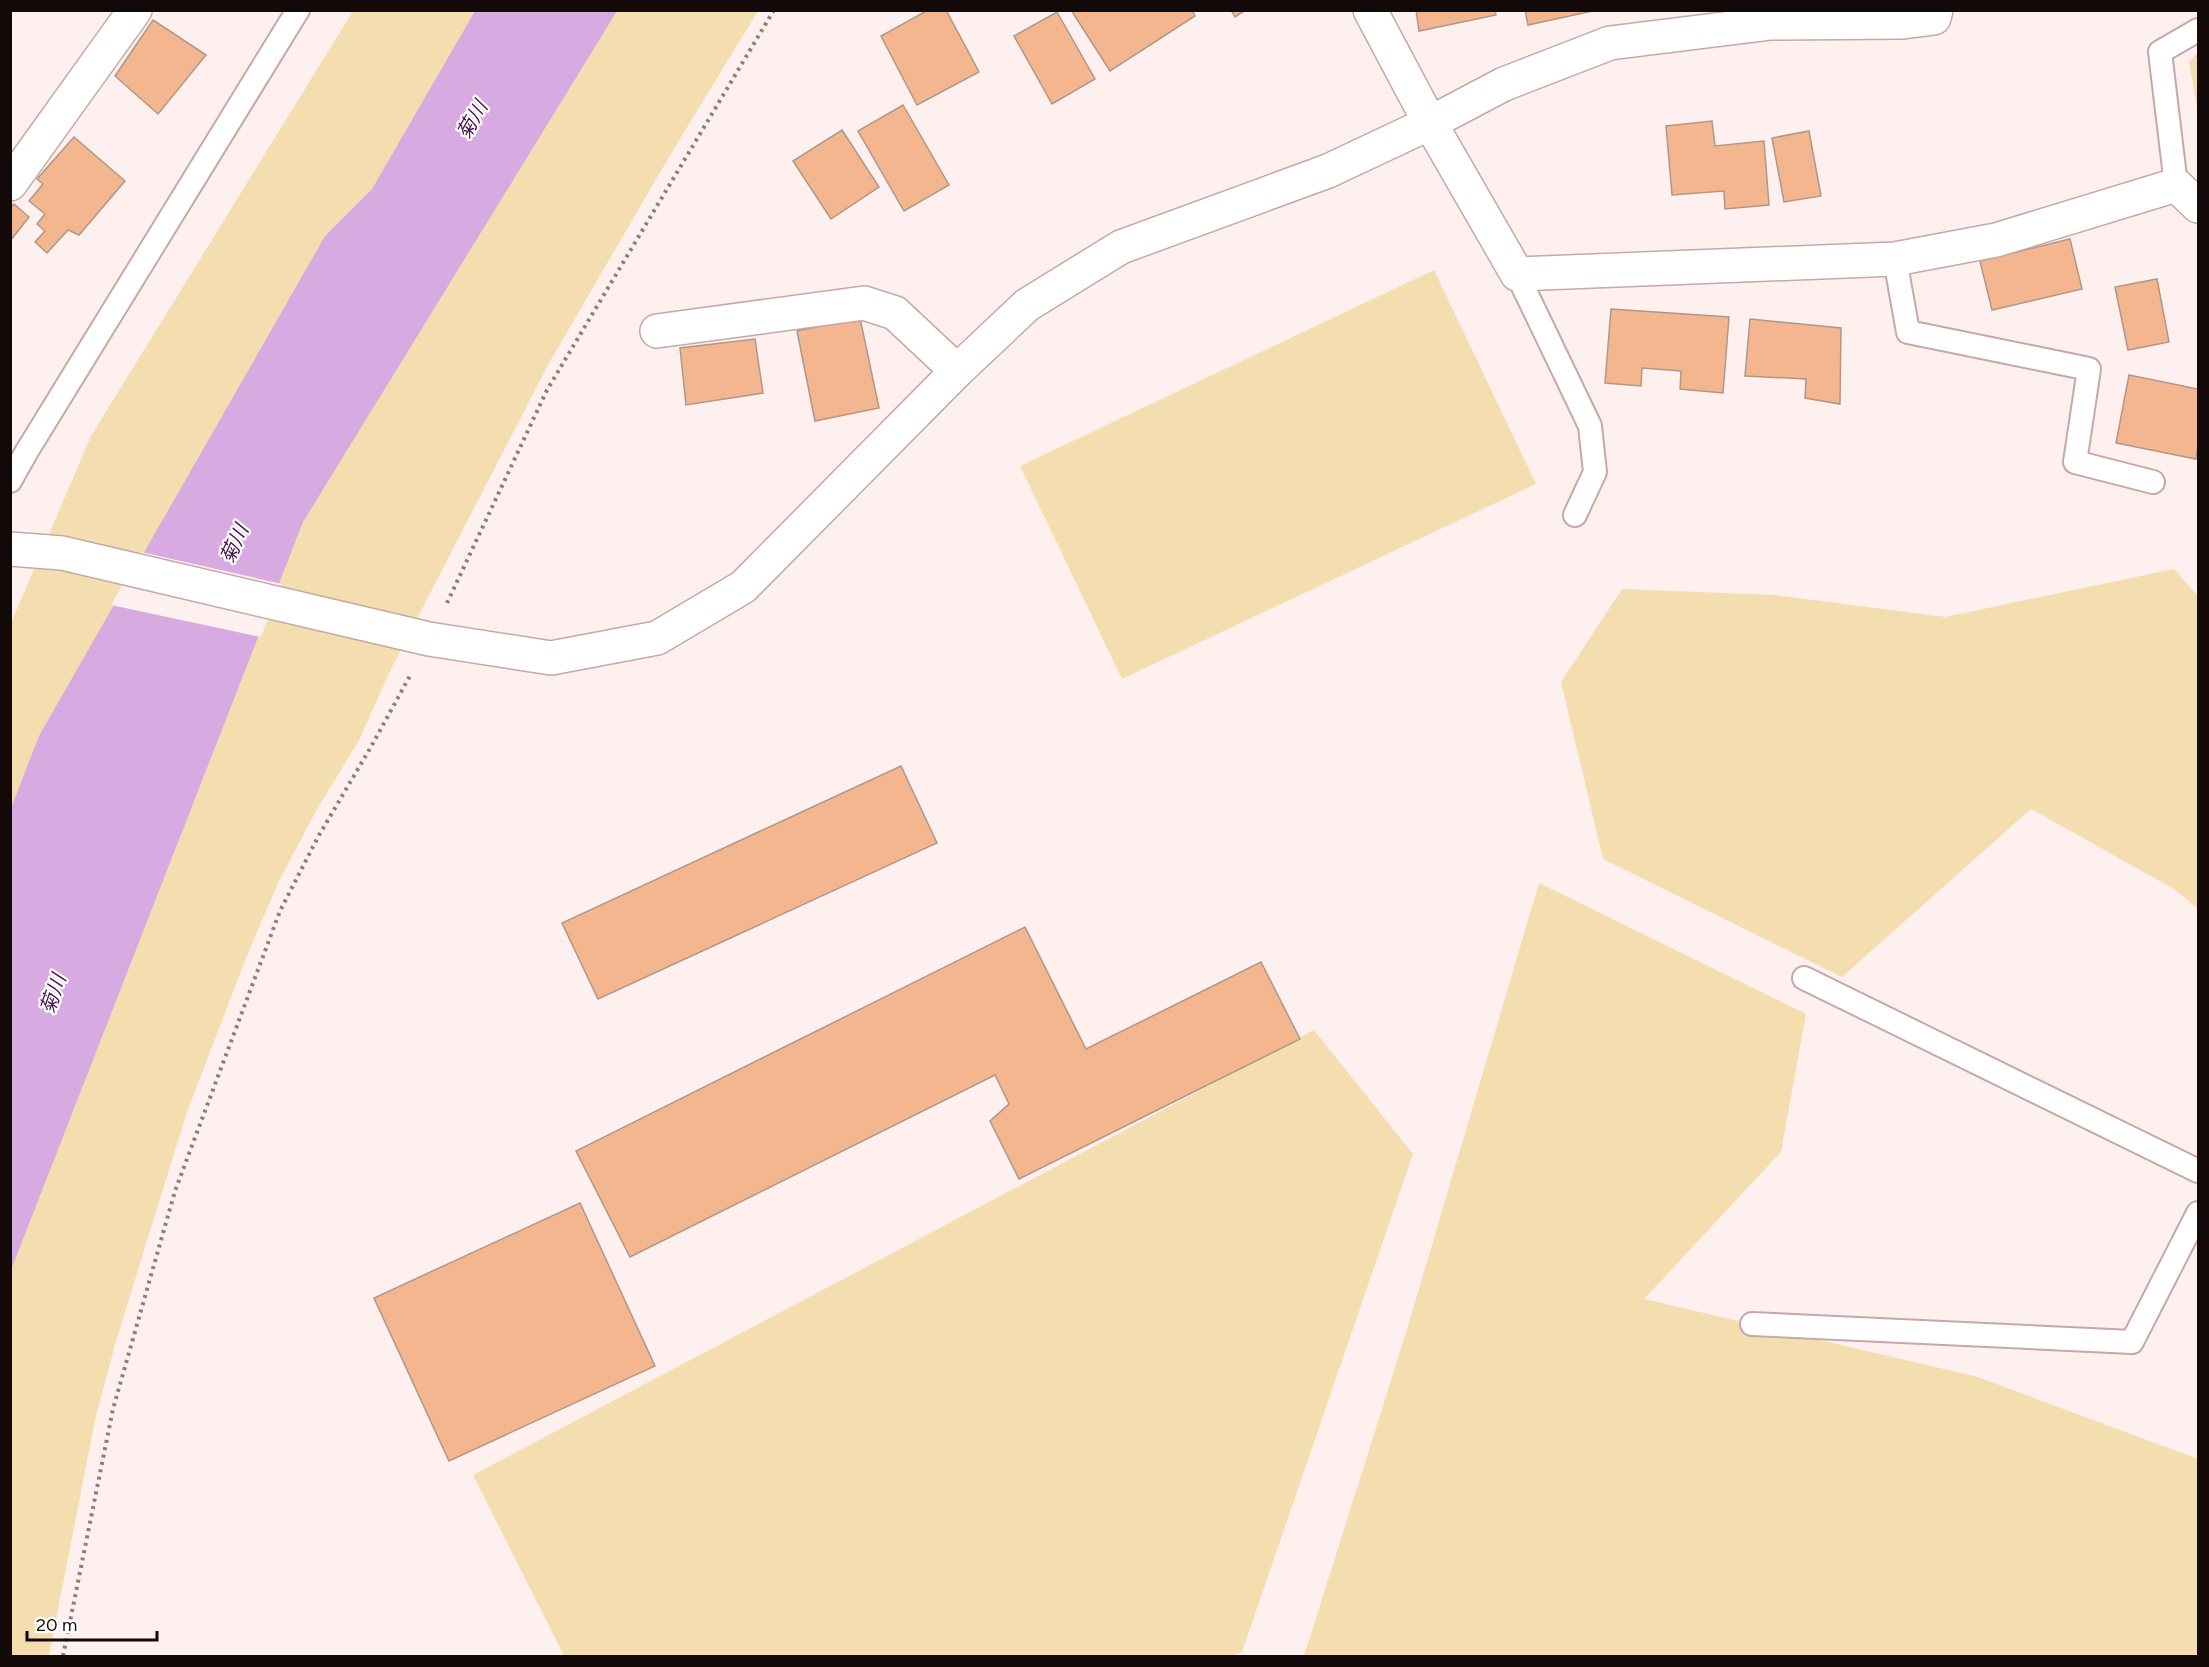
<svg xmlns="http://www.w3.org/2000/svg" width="2209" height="1667" font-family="Figtree,'Noto Sans JP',sans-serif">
<rect width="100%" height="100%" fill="#fdf0ef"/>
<g fill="#f4ddae">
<path d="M353,11h405l-86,141 -123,211 -157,304 -33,73 -43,71 -38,72 -32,75 -59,154 -71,229 -21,79 -46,236h-38v-1033l80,-187z"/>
<path d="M2198,52v62l-9,-52z"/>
<path d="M1434,270l102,214 -414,195 -102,-213z"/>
<path d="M2174,569l24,27v313l-24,-20 -143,-80 -189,168 -239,-118 -42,-177 61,-93 152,6 171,22z"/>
<path d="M1539,883l267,131 -25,138 -137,147 334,78 220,82v197h-894l101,-320z"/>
<path d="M1314,1030l99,124 -171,498 -10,4h-668l-91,-181z"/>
</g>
<path fill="#d7abe2" d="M475,11h142l-314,511 -292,748v-462l28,-72 286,-500 47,-47z"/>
<path fill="#fdf0ef" d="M141,552l141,32 -21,53 -150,-32z"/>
<g fill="#f4b68e" stroke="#b09788" stroke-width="1.5">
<path d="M928,10h18l33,62 -62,33 -36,-69z"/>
<path d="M1071,10h121l3,6 -85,55z"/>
<path d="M1231,10h15l-11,7z"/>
<path d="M1416,10h79l1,5 -77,16z"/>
<path d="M1525,10h72l-69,15z"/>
<path d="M1057,12l38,67 -43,25 -38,-68z"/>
<path d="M153,20l53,35 -48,59 -43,-38z"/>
<path d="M903,105l46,80 -45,26 -46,-80z"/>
<path d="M1712,121l3,25 49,-5 5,64 -44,4 -1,-18 -52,4 -6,-69z"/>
<path d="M842,130l37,57 -48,32 -38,-58z"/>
<path d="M1809,131l12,65 -37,6 -12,-64z"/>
<path d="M74,137l51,44 -46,54 -11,-5 -21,23 -12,-11 10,-11 -8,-7 8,-10 -16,-13 14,-17 -6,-5z"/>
<path d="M14,204l15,13 -19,24v-33z"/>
<path d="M2070,239l12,50 -90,21 -12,-49z"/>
<path d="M2157,279l12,63 -41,8 -13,-63z"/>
<path d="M1611,309l118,8 -6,76 -43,-4 1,-18 -39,-3 -1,18 -36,-3z"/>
<path d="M860,318l19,90 -64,13 -18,-90z"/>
<path d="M1750,319l91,9 -1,76 -35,-6 1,-19 -61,-3z"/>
<path d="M755,339l8,54 -77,12 -6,-57z"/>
<path d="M2129,375l69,14v56l-2,14 -80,-16z"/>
<path d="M901,766l36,77 -339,156 -36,-76z"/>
<path d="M1025,927l61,122 175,-87 39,77 -281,140 -29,-58 19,-17 -14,-29 -365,182 -54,-106z"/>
<path d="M580,1203l75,163 -206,95 -75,-163z"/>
</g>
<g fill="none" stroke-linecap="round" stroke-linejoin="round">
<defs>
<g id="service">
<path d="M2176,185l-16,-133 38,-22"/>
<path d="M1895,259l13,73 181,37 -14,93 78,20"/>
<path d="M1517,274l73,152 5,46 -20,43"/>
<path d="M10,481l17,-30 271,-441"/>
<path d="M1804,978l394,193"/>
<path d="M1752,1324l380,18 66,-129"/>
</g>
<g id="minor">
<path d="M1370,10l60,113 87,151 378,-15 101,-19 180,-55 22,21"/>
<path d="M10,184l125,-174"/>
<path d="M657,331l207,-28 31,10 62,58"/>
<path d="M10,549l52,4 367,86 122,19 106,-20 86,-51 214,-216 70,-66 94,-58 207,-76 102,-48 74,-39 106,-41 161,-20 132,-1 31,-4 2,-8"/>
</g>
</defs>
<use href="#service" stroke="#c7a8a6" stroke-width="26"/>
<use href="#minor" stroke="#c7a8a6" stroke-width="36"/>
<g stroke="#8a7e7e" stroke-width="4" stroke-dasharray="3 4.5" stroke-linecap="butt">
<path d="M447,603l100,-213 227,-380"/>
<path d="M63,1656l50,-247 62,-218 105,-280 38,-74 54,-92 39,-71"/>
</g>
<use href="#service" stroke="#fff" stroke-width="22"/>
<use href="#minor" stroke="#fff" stroke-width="33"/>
</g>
<g text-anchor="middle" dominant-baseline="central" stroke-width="4.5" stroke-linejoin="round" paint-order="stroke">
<g font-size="20" font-style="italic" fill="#481354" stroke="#fff">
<text transform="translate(472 120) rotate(-60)">菊川</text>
<text transform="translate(234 544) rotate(-65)">菊川</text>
<text transform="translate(53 994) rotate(-71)">菊川</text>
</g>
</g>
<rect width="2209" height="1667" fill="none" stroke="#140909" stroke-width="24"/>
<path d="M27 1631v9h130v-9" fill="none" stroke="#140909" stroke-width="3"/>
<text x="36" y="1631" font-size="18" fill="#140909" stroke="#ffffff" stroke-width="4.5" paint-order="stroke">20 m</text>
</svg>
